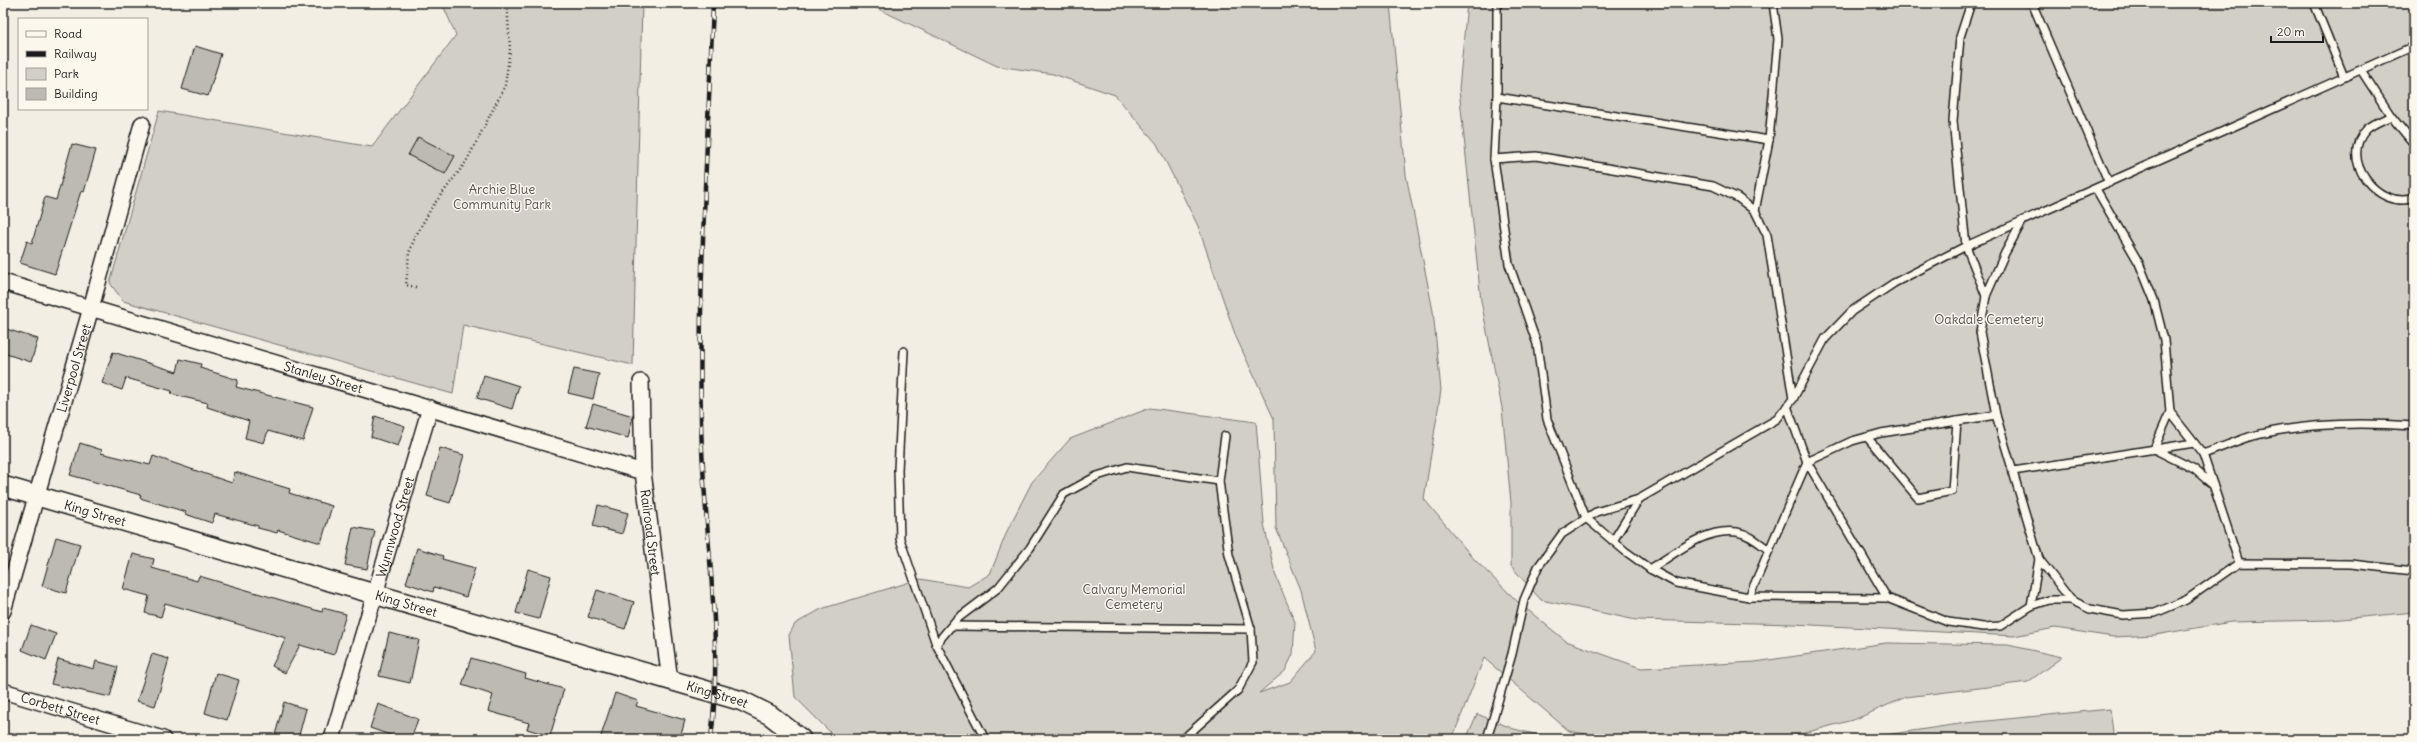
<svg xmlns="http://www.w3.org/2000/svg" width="2417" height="742" font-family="Delius,sans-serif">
<rect width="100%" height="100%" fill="#f2eee4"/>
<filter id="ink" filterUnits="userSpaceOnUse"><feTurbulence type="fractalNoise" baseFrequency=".025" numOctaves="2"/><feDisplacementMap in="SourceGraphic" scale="8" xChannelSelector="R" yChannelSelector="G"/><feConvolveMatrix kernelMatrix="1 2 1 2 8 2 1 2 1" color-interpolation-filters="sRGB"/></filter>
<g filter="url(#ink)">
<g fill="#d2cfc6" stroke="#777671">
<path d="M442,3h200l-9,362 -170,-40 -10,69 -330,-93 -13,-18 49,-172 213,36 84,-112z"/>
<path d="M866,3h524l16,172 27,136 8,79 -17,109 50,60 44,43 48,39 75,27 114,-6 131,-19 122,2 54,12 -34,25 -122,15 -50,22 -74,20h-53l-43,-3 -16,3h-59l-42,-8 -85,-73 -32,81h-615l-42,-42 -6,-62 6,-11 26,-15 99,-30 48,8 22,-13 18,-45 24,-47 38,-43 80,-31 106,14 8,102 11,50 20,48 -2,32 -8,17 -26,22 31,-11 26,-31 -15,-61 -25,-62 -2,-109 -38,-82 -38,-111 -41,-82 -42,-49 -62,-21 -56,-8z"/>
<path d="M1467,3h947v609l-83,8 -100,2 -76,13 -42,2 -58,-9 -41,8 -220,-12 -158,-4 -95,-20 -30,-34v-63l-9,-95 -21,-107 -22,-212z"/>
<path d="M2110,709l4,30h-256l108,-16z"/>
<path d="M1477,714l37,15 40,10h-88z"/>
</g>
<g fill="#bdbab1" stroke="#1c1c1c">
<path d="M195,46l26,8 -13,42 -26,-7z"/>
<path d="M418,137l37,19 -10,18 -37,-19z"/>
<path d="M72,144l24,6 -12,42 -3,-1 -26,83 -35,-11 7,-22 5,2 13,-46 11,3z"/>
<path d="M3,328l35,11 -7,23 -28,-9z"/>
<path d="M113,352l64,20 3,-13 21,5 -1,4 38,12 -2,7 77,20 -10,34 -35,-10 -4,12 -19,-5 4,-17 -42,-14 1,-4 -37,-9 1,-3 -46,-13 -4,12 -20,-7z"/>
<path d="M574,369l25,5 -6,25 -25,-6z"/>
<path d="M484,375l35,11 -7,23 -35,-11z"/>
<path d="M593,404l40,12 -5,22 -42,-12z"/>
<path d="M375,416l30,10 -7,20 -27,-9z"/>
<path d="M80,443l22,7 -1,3 49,12 3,-9 79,27 3,-11 55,17 -1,4 43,13 -11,37 -43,-13 -1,3 -19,-5v-2l-43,-12 -3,9 -27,-9 1,-2 -46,-14 1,-3 -71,-20z"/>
<path d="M440,448l24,7 -14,48 -23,-7z"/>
<path d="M598,505l30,8 -6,21 -29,-8z"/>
<path d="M353,527l22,4 -8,38 -22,-4z"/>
<path d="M56,537l24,7 -14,49 -24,-7z"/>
<path d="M417,548l26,8 -1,3 33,9 -9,29 -32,-10 -1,5 -27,-9z"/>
<path d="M133,554l21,5 -2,9 45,13 2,-5 123,36 1,-4 23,6 -12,41 -34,-10 -15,28 -13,-7 14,-28 -121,-35 -4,14 -16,-4 4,-17 -26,-7z"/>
<path d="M528,569l23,7 -12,43 -23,-6z"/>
<path d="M597,590l37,12 -9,27 -37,-12z"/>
<path d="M31,625l25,9 -10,26 -24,-10z"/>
<path d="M389,633l30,7 -9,43 -31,-7z"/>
<path d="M152,654l17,5 -14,47 -18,-5z"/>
<path d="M471,658l55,16 -1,4 39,11 -14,47 -23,-7 2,-6 -41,-12 5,-16 -31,-10z"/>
<path d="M58,659l36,10 2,-8 22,6 -8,30 -59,-13z"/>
<path d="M216,673l23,7 -12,40 -22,-7z"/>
<path d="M615,693l23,8 -2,5 49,14 -5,19h-80z"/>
<path d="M284,702l22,7 -8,30h-24z"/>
<path d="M378,704l40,15 -7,20h-10l-31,-11z"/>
</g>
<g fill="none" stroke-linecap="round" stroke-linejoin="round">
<defs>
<g id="service">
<path d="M1497,3v94l-3,62 15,105 28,80 10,75 39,99 39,33 25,18 26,14 73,14 138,1"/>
<path d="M1971,3l-11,34 -7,84 13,125 20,50"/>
<path d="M2032,3l77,180"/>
<path d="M2314,3l30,74"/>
<path d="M2361,70l30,46 23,28"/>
<path d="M1497,97l272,43"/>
<path d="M2391,116c-8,4 -17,7 -24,13 -30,29 11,82 47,69"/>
<path d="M1494,159l42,-3 177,30 25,12 17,13 12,24 26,164"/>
<path d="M2096,189l43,74 15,37 10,40 6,72 33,42 36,109"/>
<path d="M1755,211l14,-71 9,-101 -5,-36"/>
<path d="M2023,220l-18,33 -19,43 -6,36 16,83 43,144 32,41 19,9 33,6 32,-2 31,-13 53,-37 112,1 63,7"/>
<path d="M904,351l-6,119 2,69 36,105 49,95"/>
<path d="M1787,406l20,56 80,136 61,24 35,5 17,-1 31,-20 18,-6h22"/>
<path d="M2170,412l-16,37 40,20 19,16"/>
<path d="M1867,437l51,61 34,-7 5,-70"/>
<path d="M2203,454c15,-5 30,-12 46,-17 51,-14 112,-15 165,-11"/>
<path d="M2013,471l181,-28"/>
<path d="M1613,541l26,-42"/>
<path d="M1650,569c25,-15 55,-42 87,-37 12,2 22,11 32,18"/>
<path d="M1749,597l58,-135 45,-21 29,-8 115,-18"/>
<path d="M2031,606l8,-47"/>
<path d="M952,626l299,3"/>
<path d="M936,644l21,-25 41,-31 32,-40 34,-54 33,-18 30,-9 92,14"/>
<path d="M1183,739l55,-49 15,-28 -2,-33 -22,-74 -10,-74 6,-45"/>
<path d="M1487,739l25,-85 12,-54 14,-33 24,-33 34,-22 43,-13 138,-80 16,-20 32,-60 27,-28 42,-28 72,-37 448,-200"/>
</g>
<g id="minor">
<path id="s1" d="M3,282l640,190"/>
<path id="s2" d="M641,382l2,90 27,209"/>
<path id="s3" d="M3,611l88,-303 51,-184"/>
<path id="s4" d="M3,691l160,48"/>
<path id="s5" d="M332,739l98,-331"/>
</g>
<g id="tertiary">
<path id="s6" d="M3,486l739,215 28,14 31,24"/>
</g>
</defs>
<use href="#service" stroke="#1c1c1c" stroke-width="10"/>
<use href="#minor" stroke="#1c1c1c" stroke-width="18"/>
<use href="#tertiary" stroke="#1c1c1c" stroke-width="22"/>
<path stroke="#1c1c1c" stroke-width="2.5" stroke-dasharray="1 3" stroke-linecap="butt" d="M416,287l-10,-2 3,-32 6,-16 17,-30 34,-45 39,-76 5,-37 -3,-46"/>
<use href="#service" stroke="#fbf7ec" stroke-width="7"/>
<use href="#minor" stroke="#fbf7ec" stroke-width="15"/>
<use href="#tertiary" stroke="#fbf7ec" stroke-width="19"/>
<defs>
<path id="rail" d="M711,739c13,-106 -8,-211 -10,-318 -3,-139 7,-279 12,-418"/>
</defs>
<use href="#rail" stroke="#1c1c1c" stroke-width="4.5"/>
<use href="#rail" stroke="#fbf7ec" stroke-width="3" stroke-dasharray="9" stroke-linecap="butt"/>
</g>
</g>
<g text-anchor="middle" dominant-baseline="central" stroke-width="3" stroke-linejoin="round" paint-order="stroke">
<g font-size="13" fill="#53524f" stroke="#fbf7ec">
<text x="502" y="189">Archie Blue<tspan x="502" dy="15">Community Park</tspan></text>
<text x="1989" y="319">Oakdale Cemetery</text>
<text x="1134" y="589">Calvary Memorial<tspan x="1134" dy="15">Cemetery</tspan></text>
</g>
<g font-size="13" fill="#1c1c1c" stroke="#fbf7ec">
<text stroke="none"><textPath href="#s3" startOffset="253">Liverpool Street</textPath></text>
<text stroke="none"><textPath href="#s1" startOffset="334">Stanley Street</textPath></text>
<text stroke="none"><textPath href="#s6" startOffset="96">King Street</textPath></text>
<text stroke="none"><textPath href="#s5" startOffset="221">Wynnwood Street</textPath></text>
<text stroke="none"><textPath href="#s2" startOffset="151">Railroad Street</textPath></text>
<text stroke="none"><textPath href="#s6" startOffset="420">King Street</textPath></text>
<text stroke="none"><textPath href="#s6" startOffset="744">King Street</textPath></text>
<text stroke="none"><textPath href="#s4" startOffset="60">Corbett Street</textPath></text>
</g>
</g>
<rect width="2417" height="742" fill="none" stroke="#fbf7ec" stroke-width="16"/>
<rect x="8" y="8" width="2401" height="726" fill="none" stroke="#1c1c1c" stroke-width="1.5" filter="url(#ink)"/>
<rect x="18" y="18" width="130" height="92" fill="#fbf7ec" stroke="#a29f99"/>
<rect x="26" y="31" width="20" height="6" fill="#fbf7ec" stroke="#a29f99"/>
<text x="54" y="38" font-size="12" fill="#1c1c1c">Road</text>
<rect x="26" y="51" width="20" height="6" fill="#1c1c1c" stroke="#a29f99"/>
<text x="54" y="58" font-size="12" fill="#1c1c1c">Railway</text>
<rect x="26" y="68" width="20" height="12" fill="#d2cfc6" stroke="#a29f99"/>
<text x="54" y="78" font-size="12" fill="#1c1c1c">Park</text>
<rect x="26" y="88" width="20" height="12" fill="#bdbab1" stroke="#a29f99"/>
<text x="54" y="98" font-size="12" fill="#1c1c1c">Building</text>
<path d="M2271 36v6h52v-6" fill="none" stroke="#1c1c1c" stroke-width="2"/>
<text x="2277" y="36" font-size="12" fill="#1c1c1c" stroke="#fbf7ec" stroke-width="3" paint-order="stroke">20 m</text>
</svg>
